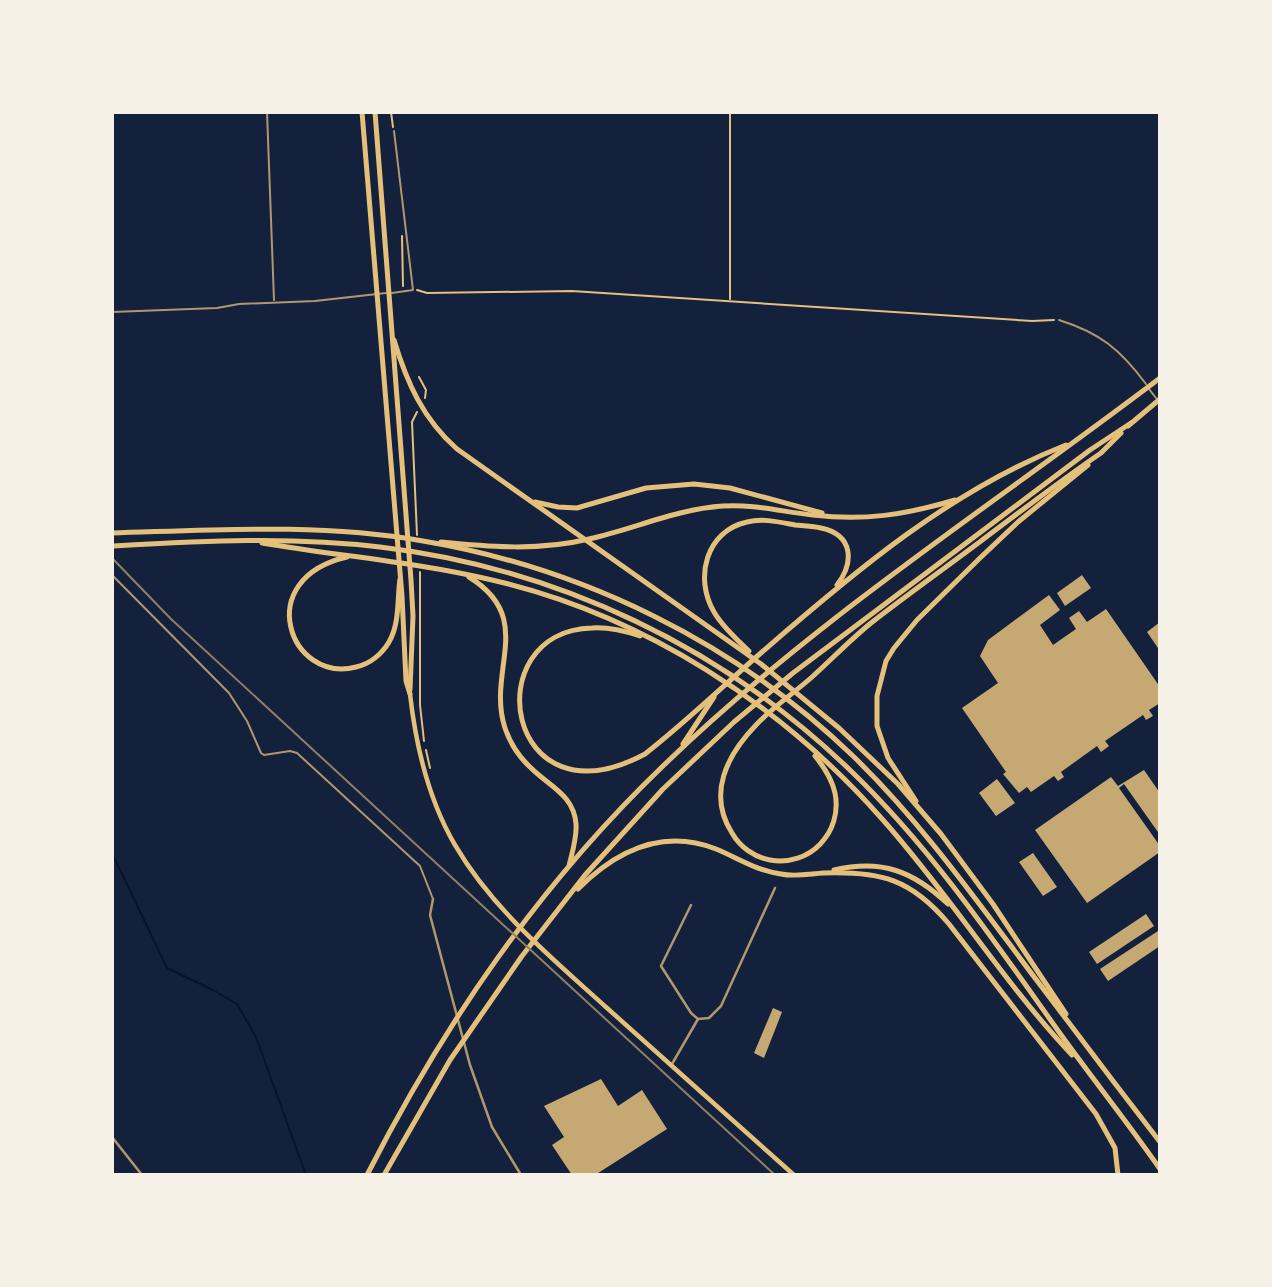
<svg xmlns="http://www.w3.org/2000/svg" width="1272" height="1287" font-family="Rubik,sans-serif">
<rect width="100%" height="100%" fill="#14213d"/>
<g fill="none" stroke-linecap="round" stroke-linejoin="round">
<path stroke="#0b132b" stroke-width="2" d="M112,853l55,115 46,22 24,14 19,33 50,138"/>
</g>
<g fill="#c6a872">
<path d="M1082,575l9,13 -26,18 -8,-13z"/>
<path d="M1049,595l11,15 -20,15 13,20 23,-16 -7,-11 10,-7 8,11 19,-13 54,78v16l-11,7 4,6 -7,4 -3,-5 -38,26 4,5 -8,6 -4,-6 -36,26 3,5 -6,4 -4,-5 -23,16 -4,-5 -8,6 -16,-19 3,-2 -44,-64 36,-25 -18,-27 8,-16z"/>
<path d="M1160,622v29l-13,-19z"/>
<path d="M1144,770l16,23v42l-36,-51 -5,4 41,58v6l-73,51 -52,-73 76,-53 7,9z"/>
<path d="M997,779l18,24 -19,13 -17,-23z"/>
<path d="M1033,853l24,34 -14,9 -24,-34z"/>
<path d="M1146,914l8,12 -57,38 -8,-12z"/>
<path d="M1158,931l2,3v12l-52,35 -8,-12z"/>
<path d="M773,1008l9,4 -18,46 -10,-5z"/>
<path d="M601,1079l17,27 24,-16 25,39 -72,46h-23l-20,-30 12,-8 -20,-31z"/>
</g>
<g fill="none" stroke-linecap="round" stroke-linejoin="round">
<g stroke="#e5c07b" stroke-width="2">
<path d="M391,112l2,15"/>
<path d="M730,112v187"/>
<path d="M402,236l1,50"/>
<path d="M417,290l10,3 145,-2 460,30 22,-1"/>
<path d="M419,377l7,13 -1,8"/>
<path d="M417,412l-5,10 5,113"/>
<path d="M420,572v133l4,36"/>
<path d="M426,750l4,18"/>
</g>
<g stroke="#b1986c" stroke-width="2">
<path d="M267,112l7,188"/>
<path d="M392,293l21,-3 -19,-159"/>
<path d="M112,312l105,-4 22,-4 76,-3 71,-8"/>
<path d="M1059,320c41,13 61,29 87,64"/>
<path d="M1149,389l7,9"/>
<path d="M112,575l117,118 18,28 14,32 3,2 26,-4 7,2 123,113 13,33"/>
</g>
<g stroke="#b1986c" stroke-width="2.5">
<path d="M433,899l-3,16 40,150 22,62 29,48"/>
<path d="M691,905l-30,61 30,47 7,6"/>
<path d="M672,1064l26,-45 11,-1 12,-12 54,-118"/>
<path d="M112,1137l30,38"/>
</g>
<path stroke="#e5c07b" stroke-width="4.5" d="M410,694c6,53 18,105 45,151 38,65 97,113 152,163 62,56 125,111 187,167"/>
<g stroke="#e5c07b" stroke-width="5">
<path d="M362,112l40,484 4,85 4,13"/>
<path d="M375,112l36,468 2,36 -3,74"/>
</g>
<g stroke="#e5c07b" stroke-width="5">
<path d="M394,340c13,43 29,79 63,109l304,215 78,64 59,56 43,50 52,70 73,110"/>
<path d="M1128,426l32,-27"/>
<path d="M535,502l23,5 19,1 69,-20 48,-4 36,4 92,25"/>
<path d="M112,533c104,-3 208,-10 311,8 160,27 313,102 430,215 70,68 126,148 185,226 40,53 81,107 122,160"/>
<path d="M441,542c50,5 98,9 148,-3 45,-10 88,-30 134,-33 31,-2 60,6 90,9 51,6 92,0 142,-15"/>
<path d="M262,543c76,13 154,19 230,37 151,35 289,124 391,240 67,75 120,162 189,235"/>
<path d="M112,546c90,-5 179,-10 268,1 177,21 343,100 471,224 80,77 144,171 208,261 33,46 69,91 101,137"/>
<path d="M347,557c-96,22 -57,127 9,110 14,-3 26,-13 33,-25 11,-19 8,-43 11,-63"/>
<path d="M469,577c68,42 17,93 36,151 5,15 14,29 26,40 18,18 43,27 45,56 1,14 -4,29 -7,42"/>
<path d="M640,636c-15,-5 -32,-9 -48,-8 -117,3 -87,201 53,126 41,-32 78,-68 117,-102 92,-80 189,-162 304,-207"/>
<path d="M749,651c-12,-11 -27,-25 -35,-39 -20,-34 -8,-81 33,-90 16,-4 32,0 48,3 9,1 18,1 26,3 33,7 33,35 16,57"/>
<path d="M683,744l31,-47"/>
<path d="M815,756c9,11 17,23 20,37 8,40 -26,74 -65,67 -16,-3 -30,-13 -38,-27 -25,-39 -5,-78 24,-108 17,-18 38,-32 56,-48 20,-18 38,-37 59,-54 36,-28 74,-55 110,-82 40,-30 79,-60 120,-88l20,-20"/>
<path d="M916,801l-28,-43 -11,-32v-30l9,-35 8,-13 23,-28 63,-62 38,-36 70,-57"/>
<path d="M834,870c48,-11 79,1 114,34"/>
<path d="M578,889c38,-38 84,-61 138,-40 22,9 41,22 65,25 14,3 28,0 42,-1 58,-2 88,6 126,51l147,190 19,34 3,27"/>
<path d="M367,1175c78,-153 172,-290 297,-410 151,-146 329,-260 496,-387"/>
<path d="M384,1175l66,-115 72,-104 63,-81 78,-86 71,-67 59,-49 297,-223 41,-27"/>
</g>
<path stroke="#918062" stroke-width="2" d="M112,558l59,61 604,556"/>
</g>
<rect width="1272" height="1287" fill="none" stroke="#f6f1e7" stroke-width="228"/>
</svg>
